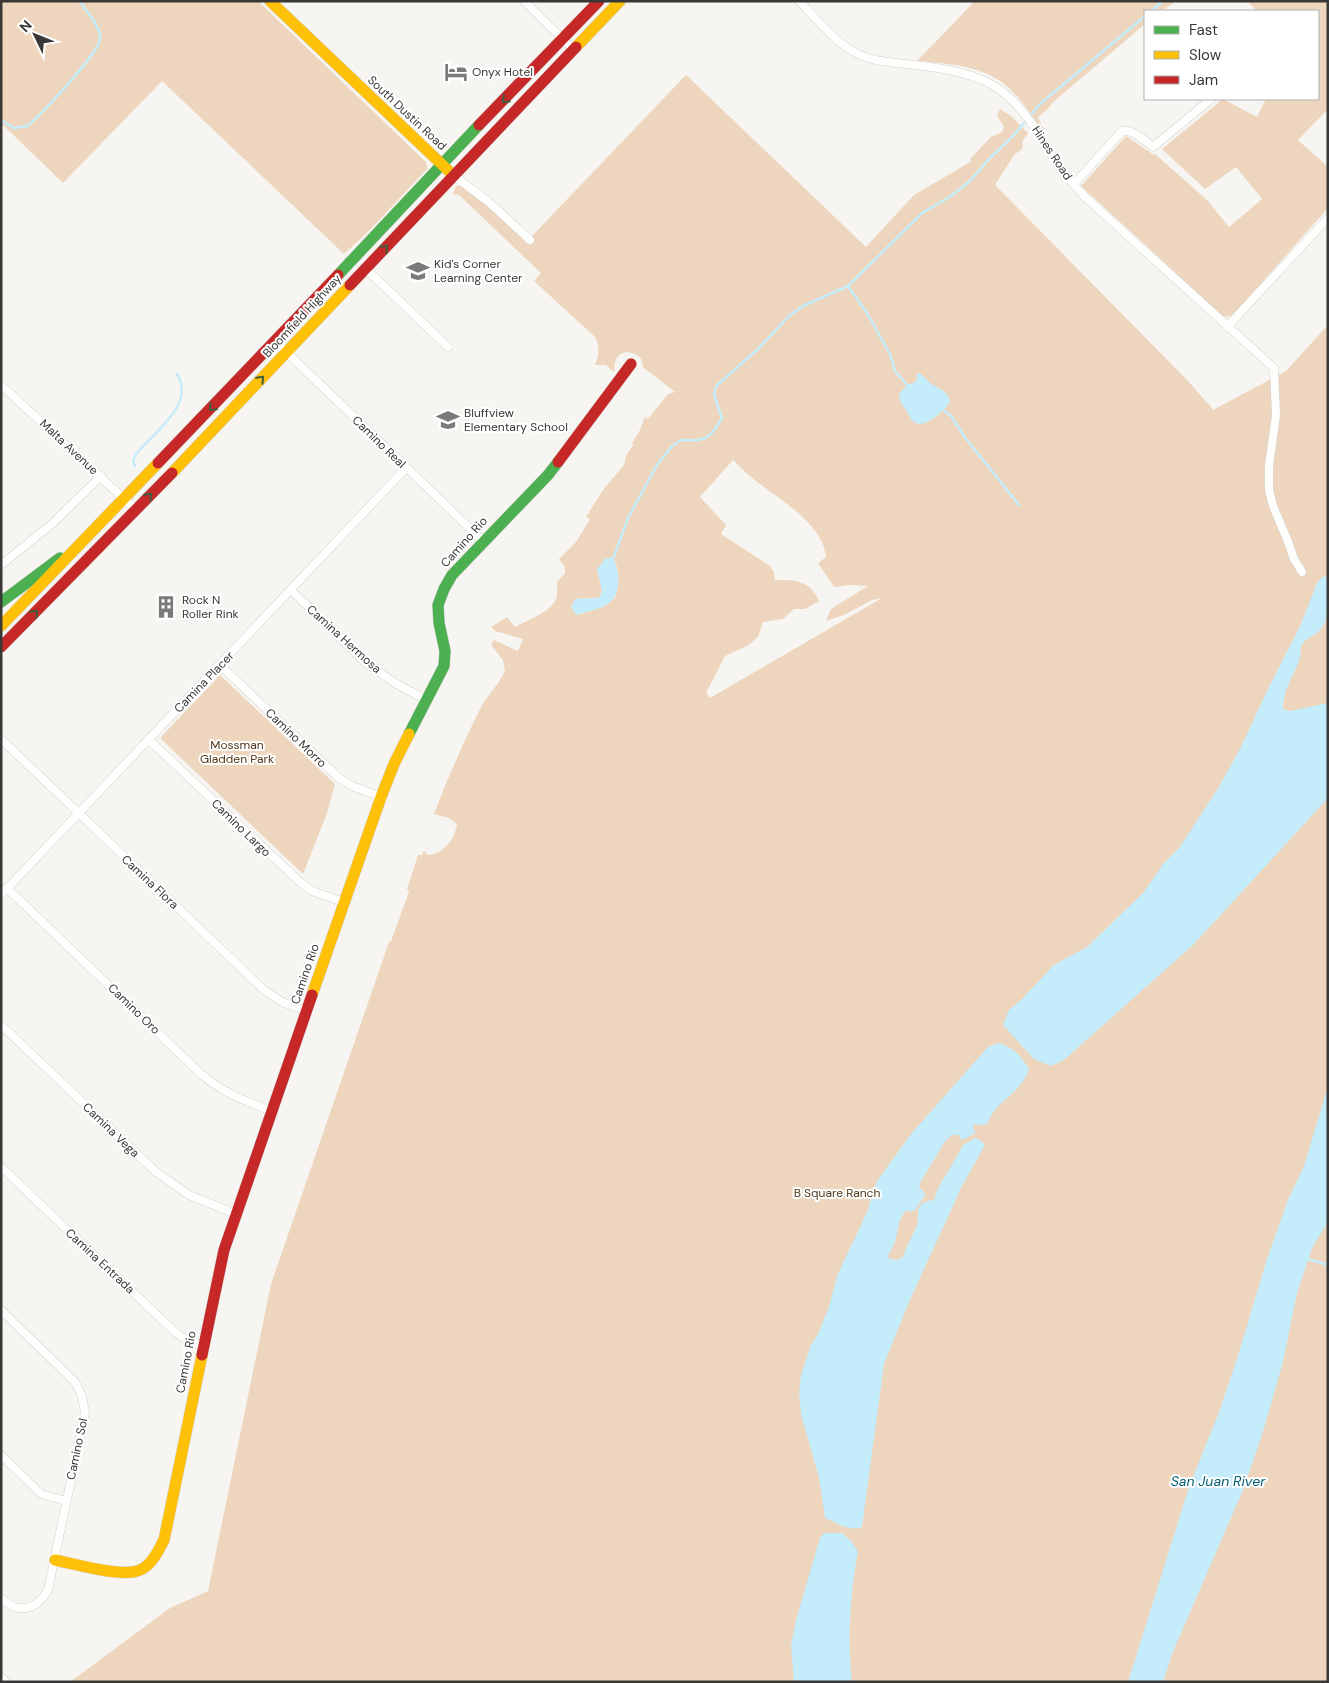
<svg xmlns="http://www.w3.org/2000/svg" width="1329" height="1683" font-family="'DM Sans',sans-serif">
<rect width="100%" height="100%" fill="#f7f5f2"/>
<g fill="#edd6bd" fill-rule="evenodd">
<path d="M1,1h257l168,161 1,7 -58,62 -25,23 -182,-173 -99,102 -62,-60z"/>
<path d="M975,1h201l-14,10h-17v13l-93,79 -4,6 -10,8 6,13 -3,-1c-10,-16 -28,-41 -44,-50 -23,-14 -54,-16 -80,-18z"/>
<path d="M1247,1h81v108l-30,31 30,27v41l-96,108 -8,1 -143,-131 45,-50 28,19 1,-1 52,46 22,27 33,-28 -26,-32 -31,22 -43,-40 61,-50 34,18 9,-18h52v-88h-61z"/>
<path d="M686,75l180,172 48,-52 58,-34 -2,-2 21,-22 11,-5 2,-5 -7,-12 3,-6 11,7 17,17 -6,9 1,6 -9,7 -19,30 194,197 18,21 2,1 4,6 73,-39 42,-46v1357h-1258l100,-74 38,-17 63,-307 118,-342 2,-1 18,-49 -2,-3 11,-34h4l2,-4 4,4c16,-1 27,-16 29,-31l-8,-6 -15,-4c14,-37 30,-73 48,-109 7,-12 18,-21 23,-35l-2,-10 -12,-15 3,-5 24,11 5,-12 -28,-8 -4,-4 16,-10 8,10c12,-7 32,-13 40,-26 3,-5 2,-13 2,-19l8,-9v-6l-6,-8 17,-17 14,-23 -4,-2 17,-27 21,-25 2,-9 7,-11 -1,-2 7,-11 6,-15 3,2 20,-25 7,-2 -32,-25 -2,-9c-8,-7 -20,-9 -25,2 -2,3 -1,8 -2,12l-8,-7h-11c4,-10 5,-18 0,-28l-61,-56 7,-8 -82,-78 -6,-1 3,-8h5l24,18 42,39 5,-7zM733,460c7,7 15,15 23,21 24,19 67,43 70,76l-8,6 16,24 16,-2 18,1 -37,23 -5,12 18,-6 28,-15 10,-2 -172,100 -4,-5 19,-37 24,-11 9,-8 5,-15 20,-3 11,-10h11l14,-8c-10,-21 -22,-21 -44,-21l-1,-8 -4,-6 -49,-32 5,-9 -26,-28zM614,561c7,11 4,25 1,37l-18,10 -20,7 -2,-16 24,-1 3,-7 -5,-22z"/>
<path d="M220,675l115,109 -9,32 -23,58 -142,-135v-2z"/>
</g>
<g fill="#c5ecfb">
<path d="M920,373c3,3 6,6 9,9 9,7 19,8 21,20 -5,8 -26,28 -36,20 -3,-2 -5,-7 -7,-10 -4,-6 -8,-10 -8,-18l8,-9 9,-3 1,-8z"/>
<path d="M614,555c0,7 3,12 4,19 2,34 -16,33 -42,41l-5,-8 4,-8 24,-1 3,-7 -5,-22 9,-11h4z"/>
<path d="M1328,576c0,15 1,31 -3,46 -5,13 -15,13 -22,21 -3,4 -2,10 -3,15 -6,19 -17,30 -17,51l7,2 38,-8v95l-134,146 -130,116 -13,6 -17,-7 -31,-34 6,-15 13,-11 32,-34 33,-18 57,-55 19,-28 16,-16 40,-61 22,-40 26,-56 34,-67 16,-41 5,-6z"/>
<path d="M998,1043c16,4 23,13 31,26 -9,27 -33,30 -41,54l-4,2 -11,-1 2,9 -10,6 -3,1 -4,-5h-6l-6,5 -25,41 -2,6 5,5 1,3 -11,16 -4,1 -3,-2c-12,11 -7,24 -14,36 -2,5 -4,6 -5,11 5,4 10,3 15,0 3,-10 8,-19 13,-29 6,-12 -6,-26 18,-28l4,-12 22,-37 3,-6 12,-7 5,2 5,5 -23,41 -53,116 -25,62 -22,163c-13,5 -25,-4 -37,-9l-6,-40 -18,-64 -2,-22 2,-17 10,-30 7,-11 11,-27 8,-31 30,-64 10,-31 34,-47 77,-87z"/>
<path d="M1328,1086v136l-16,26 -15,45 -14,69 -21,73 -19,55 -71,164 -9,28h-35l61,-195 30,-75 18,-53 30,-100 21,-59 16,-34z"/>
<path d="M824,1533h18l9,8 7,10c-8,44 -11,87 -6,131h-58l-3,-37 5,-25 24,-82z"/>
</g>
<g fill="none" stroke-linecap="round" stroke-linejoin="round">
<g stroke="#c5ecfb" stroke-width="2.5">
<path d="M1151,11l12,-10"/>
<path d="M1030,116l10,-12 105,-88"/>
<path d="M1,120l13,8 13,-2c14,-11 71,-72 73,-87 1,-13 -14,-27 -20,-38"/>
<path d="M848,286l19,27 23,41 5,17 14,16"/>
<path d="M941,408l10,8 15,23 53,66"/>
<path d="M135,466l-2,-5 3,-7c17,-21 60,-49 41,-80"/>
<path d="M614,556l14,-38 29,-53 15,-19 9,-6c26,1 27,0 41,-22l-8,-23 2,-9 42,-37 31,-33 14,-10 45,-20 74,-73 29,-17 19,-15 19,-22 21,-20 16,-18"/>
<path d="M1305,1258l23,7"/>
</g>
<defs>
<g id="street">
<path d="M524,1l50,49"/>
<path d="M799,1c18,18 36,42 59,53 16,8 32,8 48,10 28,3 60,7 85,20 29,17 46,47 63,74 9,14 20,27 31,39l189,171 2,47 -7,51v24l4,16 16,38 5,15 8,13"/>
<path d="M453,175l37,28 40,37"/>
<path d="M1074,184l48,-53c11,-2 23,10 31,16l58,-48"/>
<path d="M365,268l83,79"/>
<path d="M1227,327l101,-109"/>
<path d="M276,342l207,199"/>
<path d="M1,385l135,125"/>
<path d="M1,565l52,-42 48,-47"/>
<path d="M291,590l75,73 29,20 31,17"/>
<path d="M220,665l119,113 13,8 29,11"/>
<path d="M1,739l263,251 18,12 25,9"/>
<path d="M148,739l152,143 12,9 32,11"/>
<path d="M7,888l194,186c24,20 42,26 71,37"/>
<path d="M1,895l405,-427"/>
<path d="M1,1025l155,147 33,23 47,19"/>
<path d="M1,1167l175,166 12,8 15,4"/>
<path d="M1,1310l74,72 7,14 3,17 -37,177c-12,20 -28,25 -47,8"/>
<path d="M1,1455l40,39 25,7"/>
<path d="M1,1677l5,5"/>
</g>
<g id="fast">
<path d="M338,275l141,-150"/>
<path d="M1,602l59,-44"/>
<path d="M409,734l35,-68 1,-15 -6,-28 -1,-18 6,-16 8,-14 96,-100 10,-13"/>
</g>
<g id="slow">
<path d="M270,1l183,174"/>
<path d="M576,47l44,-46"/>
<path d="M172,473l178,-188"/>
<path d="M1,626l157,-163"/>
<path d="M312,995l69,-198 13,-33 15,-30"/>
<path d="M55,1560c20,4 67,18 85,10 12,-5 18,-19 24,-30l38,-185"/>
</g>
<g id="jam">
<path d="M479,125l120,-124"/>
<path d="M350,285l226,-238"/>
<path d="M558,462l73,-98"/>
<path d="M158,463l180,-188"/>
<path d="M1,647l171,-174"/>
<path d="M202,1355l22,-105 88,-255"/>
</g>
</defs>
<use href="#street" stroke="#d2d1cf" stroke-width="9"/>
<use href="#fast" stroke="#d2d1cf" stroke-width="12"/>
<use href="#slow" stroke="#d2d1cf" stroke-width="12"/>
<use href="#jam" stroke="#d2d1cf" stroke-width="12"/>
<use href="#street" stroke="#fefefd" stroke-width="8"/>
<use href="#fast" stroke="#4caf50" stroke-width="11"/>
<use href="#slow" stroke="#ffc107" stroke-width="11"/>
<use href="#jam" stroke="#c62828" stroke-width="11"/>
</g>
<defs><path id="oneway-chevron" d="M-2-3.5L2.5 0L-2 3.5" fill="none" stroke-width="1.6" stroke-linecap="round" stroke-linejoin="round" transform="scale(1.25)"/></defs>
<g stroke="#3f5c3e">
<use href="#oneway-chevron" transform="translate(505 100) rotate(134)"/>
<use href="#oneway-chevron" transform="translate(385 248) rotate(-47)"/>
<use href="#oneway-chevron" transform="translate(261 379) rotate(-46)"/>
<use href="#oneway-chevron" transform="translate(212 408) rotate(134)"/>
<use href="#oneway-chevron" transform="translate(149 496) rotate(-46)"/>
<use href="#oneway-chevron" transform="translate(35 613) rotate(-46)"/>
</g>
<defs>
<symbol id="hotel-bare" viewBox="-9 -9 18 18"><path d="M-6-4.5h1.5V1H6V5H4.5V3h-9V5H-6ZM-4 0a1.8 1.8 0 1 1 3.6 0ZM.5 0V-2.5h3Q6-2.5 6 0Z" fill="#7c7a78" stroke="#fff" stroke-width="2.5" paint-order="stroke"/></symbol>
<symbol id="school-bare" viewBox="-9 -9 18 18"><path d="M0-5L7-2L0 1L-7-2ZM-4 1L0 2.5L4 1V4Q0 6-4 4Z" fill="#7c7a78" stroke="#fff" stroke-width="2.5" paint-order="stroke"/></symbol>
<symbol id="building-bare" viewBox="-9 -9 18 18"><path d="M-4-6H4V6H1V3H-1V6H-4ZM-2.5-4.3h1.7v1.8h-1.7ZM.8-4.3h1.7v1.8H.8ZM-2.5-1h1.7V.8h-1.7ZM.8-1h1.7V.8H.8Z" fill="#7c7a78" stroke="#fff" stroke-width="2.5" paint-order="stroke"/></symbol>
</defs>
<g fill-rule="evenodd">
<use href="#hotel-bare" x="440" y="56" width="32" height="32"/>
<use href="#school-bare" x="402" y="255" width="32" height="32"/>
<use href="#school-bare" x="432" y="404" width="32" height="32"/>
<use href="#building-bare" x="150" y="591" width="32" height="32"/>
</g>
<g text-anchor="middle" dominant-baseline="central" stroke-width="4" stroke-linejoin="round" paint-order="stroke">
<g font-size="12" fill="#393837" stroke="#fff" text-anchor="start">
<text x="472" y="72">Onyx Hotel</text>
<text x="434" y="264">Kid's Corner<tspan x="434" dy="14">Learning Center</tspan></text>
<text x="464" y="413">Bluffview<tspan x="464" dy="14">Elementary School</tspan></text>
<text x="182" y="600">Rock N<tspan x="182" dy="14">Roller Rink</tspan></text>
</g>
<g font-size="12" fill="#393837" stroke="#fff">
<text transform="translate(407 113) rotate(43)">South Dustin Road</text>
<text transform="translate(1052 153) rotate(56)">Hines Road</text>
<text transform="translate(302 316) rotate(-47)">Bloomfield Highway</text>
<text transform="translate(379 442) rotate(44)">Camino Real</text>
<text transform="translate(69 447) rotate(43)">Malta Avenue</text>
<text transform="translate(464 542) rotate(-48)">Camino Rio</text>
<text transform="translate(344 639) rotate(42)">Camina Hermosa</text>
<text transform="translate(204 682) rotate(-46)">Camina Placer</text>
<text transform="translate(296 738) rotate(44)">Camino Morro</text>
<text transform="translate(241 828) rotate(44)">Camino Largo</text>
<text transform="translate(150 882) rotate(43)">Camina Flora</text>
<text transform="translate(305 974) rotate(-71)">Camino Rio</text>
<text transform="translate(134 1009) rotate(44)">Camino Oro</text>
<text transform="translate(111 1130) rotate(44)">Camina Vega</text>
<text transform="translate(100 1261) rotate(43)">Camina Entrada</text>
<text transform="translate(186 1362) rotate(-79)">Camino Rio</text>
<text transform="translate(77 1449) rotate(-78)">Camino Sol</text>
</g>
<g font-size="12" fill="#50381a" stroke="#fff">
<text x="237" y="745">Mossman<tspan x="237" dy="14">Gladden Park</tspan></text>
<text x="837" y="1193">B Square Ranch</text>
</g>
<g font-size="14" font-style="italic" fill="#025e77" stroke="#fff">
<text x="1218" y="1481">San Juan River</text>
</g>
</g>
<rect width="1329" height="1683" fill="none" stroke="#393837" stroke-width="5"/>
<rect x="1144" y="10" width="175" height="90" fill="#ffffff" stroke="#b0afaf"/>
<rect x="1154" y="26" width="25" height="8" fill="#4caf50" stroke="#b0afaf"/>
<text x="1189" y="35" font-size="15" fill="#393837">Fast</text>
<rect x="1154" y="51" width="25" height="8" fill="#ffc107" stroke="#b0afaf"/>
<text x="1189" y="60" font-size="15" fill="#393837">Slow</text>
<rect x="1154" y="76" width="25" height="8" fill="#c62828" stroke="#b0afaf"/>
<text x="1189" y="85" font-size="15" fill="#393837">Jam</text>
<g transform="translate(35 35) rotate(313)" stroke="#ffffff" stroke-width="4" paint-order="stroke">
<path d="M0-4L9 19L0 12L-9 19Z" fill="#393837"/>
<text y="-8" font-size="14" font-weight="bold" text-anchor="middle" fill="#393837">N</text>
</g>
</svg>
